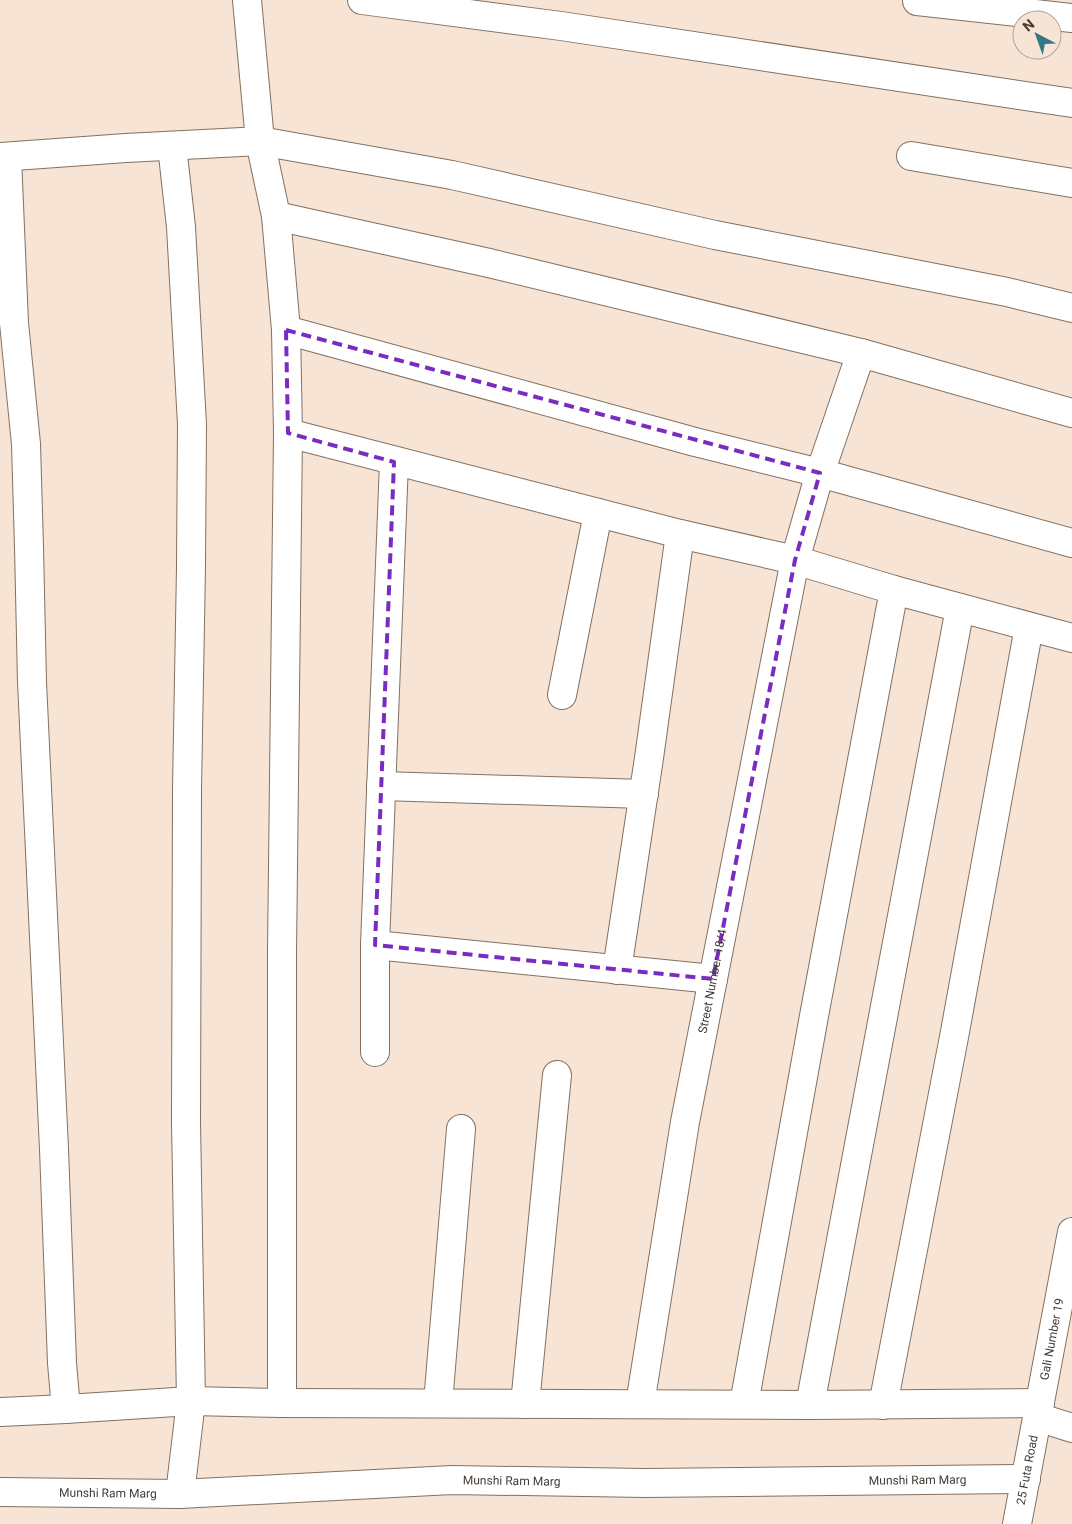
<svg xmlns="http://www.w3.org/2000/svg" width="1072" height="1524" font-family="Roboto,sans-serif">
<rect width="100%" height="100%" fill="#f8e4d4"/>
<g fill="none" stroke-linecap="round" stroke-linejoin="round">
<defs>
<g id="minor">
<path d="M247,0l13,141 16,75 10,114 2,103 -6,519v451"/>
<path d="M362,0l199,26 511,77"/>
<path d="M917,1l155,17"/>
<path d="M172,146l9,81 11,197 -1,143 -4,222 -1,333 5,279 -11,93"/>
<path d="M911,156l161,27"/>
<path d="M0,157l126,-9 134,-7 192,34 263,60 292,57 65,16"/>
<path d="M7,157l7,166 12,121 3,103 3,135 22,467 8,214 4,46"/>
<path d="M276,216l213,47 372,90 211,60"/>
<path d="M286,330l409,112 125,31 252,70"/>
<path d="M288,433l392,101 115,26 99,30 178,48"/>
<path d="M562,695l36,-182"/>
<path d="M381,786l263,8"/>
<path d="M375,945l338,34"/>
<path d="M617,970l32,-212 31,-224"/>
<path d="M375,1052v-107l19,-483"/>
<path d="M438,1403l23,-274"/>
<path d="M525,1404l32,-329"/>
<path id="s1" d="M640,1404l45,-282 110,-562 25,-87 41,-120"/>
<path d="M744,1404l70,-388 80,-426"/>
<path d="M810,1405l150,-797"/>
<path d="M883,1405l71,-368 75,-410"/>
<path d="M0,1412l66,-3 125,-8 91,2 528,2 230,-2"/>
<path d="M1037,1417l35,11"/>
<path id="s2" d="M0,1492l180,2 272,-14 193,3 381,-4"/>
<path id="s3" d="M1017,1524l55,-292"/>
</g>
</defs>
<use href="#minor" stroke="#827162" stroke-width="30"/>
<use href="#minor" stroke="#fff" stroke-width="28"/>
</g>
<path fill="none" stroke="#7b2cbf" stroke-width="4" stroke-dasharray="10 6" stroke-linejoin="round" d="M286,330l534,143 -25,87 -82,419 -338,-34 19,-483 -106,-29z"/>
<g text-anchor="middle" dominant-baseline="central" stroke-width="4" stroke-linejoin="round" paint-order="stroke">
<g font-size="12" fill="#433b35" stroke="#f8e4d4">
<text stroke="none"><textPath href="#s1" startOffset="429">Street Number 18/4</textPath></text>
<text stroke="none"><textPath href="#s3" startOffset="188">Gali Number 19</textPath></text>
<text stroke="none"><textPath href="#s3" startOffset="55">25 Futa Road</textPath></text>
<text stroke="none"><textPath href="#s2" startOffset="512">Munshi Ram Marg</textPath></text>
<text stroke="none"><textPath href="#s2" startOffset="918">Munshi Ram Marg</textPath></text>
<text stroke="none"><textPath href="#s2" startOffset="108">Munshi Ram Marg</textPath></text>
</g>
</g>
<g transform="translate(1037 35) rotate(319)"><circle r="24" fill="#f8e4d4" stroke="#b0a094"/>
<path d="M0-4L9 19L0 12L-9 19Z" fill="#337886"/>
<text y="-8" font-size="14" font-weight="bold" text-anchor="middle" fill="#433b35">N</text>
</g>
</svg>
